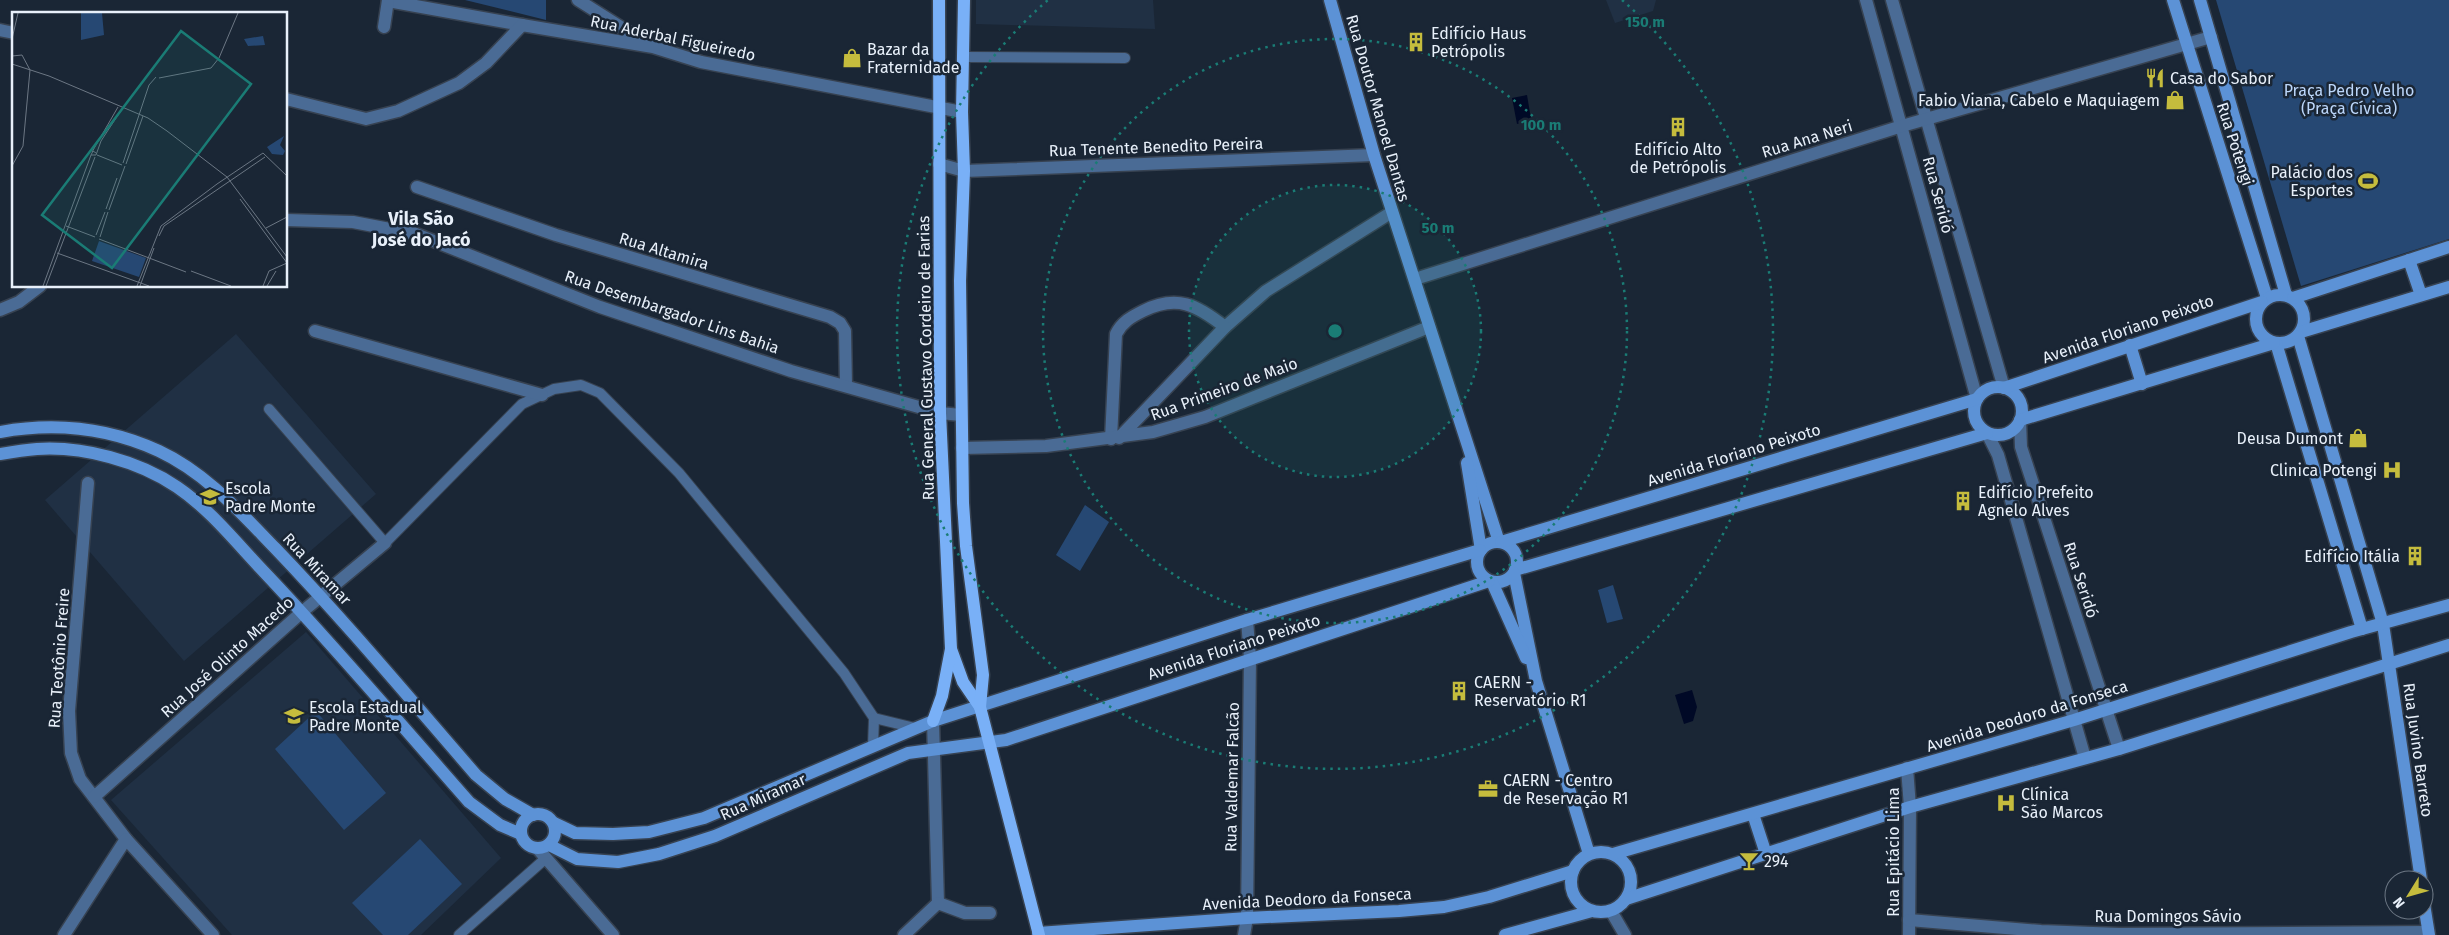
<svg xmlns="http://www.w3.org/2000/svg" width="2449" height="935" font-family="'Fira Sans',sans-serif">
<rect width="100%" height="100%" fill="#1a2635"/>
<g fill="#203044">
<path d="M976,0h177l2,29 -179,-5z"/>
<path d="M1606,0h50l-3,11 -38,12z"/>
<path d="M236,334l140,160 -192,167 -139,-161z"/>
<path d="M306,632l195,226 -80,77h-189l-121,-135z"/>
</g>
<g fill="#264873">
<path d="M465,0h81v20z"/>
<path d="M2216,0h233v239l-148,47z"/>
<path d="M1085,505l24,17 -29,49 -24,-16z"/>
<path d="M1613,585l10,34 -16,4 -9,-33z"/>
<path d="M316,711l70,82 -42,37 -69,-81z"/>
<path d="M420,839l42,45 -54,51h-25l-31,-32z"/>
</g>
<g fill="#000926">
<path d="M1527,95l4,24 -14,5 -5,-26z"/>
<path d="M1692,690l5,17 -4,14 -9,3 -9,-29z"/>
</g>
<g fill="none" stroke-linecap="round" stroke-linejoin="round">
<defs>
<g id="lane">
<path d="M963,57l162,1"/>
<path d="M269,409l116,134 137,-139 32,-15 27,-4 19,8 79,80 165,200 30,45 -1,28"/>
<path d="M874,718l41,10"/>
<path d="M459,935l86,-76"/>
</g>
<g id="street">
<path d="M578,0l68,43"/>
<path d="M1866,0l111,399"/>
<path d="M1892,0l112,388"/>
<path d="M388,1l134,24"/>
<path d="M384,27l4,-27"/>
<path d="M0,30l14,3"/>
<path d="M286,99l80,20 32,-8 61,-28 27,-20 36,-38 131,22 48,15 261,50"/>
<path d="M939,164l25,7 410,-16"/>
<path d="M417,187l139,48 274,82 10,6 5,8 1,55"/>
<path d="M286,220l67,2 63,12 184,73 191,64 149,42 21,2"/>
<path d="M1415,279l487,-153 309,-89"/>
<path d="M0,310l19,-8 21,-16"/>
<path d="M315,331l227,64"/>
<path d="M2020,420l1,27 98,302"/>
<path d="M1987,433l11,22 87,303"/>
<path d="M1119,438l106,-111 41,-36 126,-79"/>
<path d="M1111,439l5,-105c6,-12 15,-17 27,-23 34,-17 54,-6 82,16"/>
<path d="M962,448l84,-2 107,-14 52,-15 224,-90"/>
<path d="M88,483l-19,228 2,42 9,26 46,60 87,96"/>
<path d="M933,721l5,182"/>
<path d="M1907,768l3,39 -1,128"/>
<path d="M94,797l208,-185 83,-69"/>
<path d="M538,849l75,86"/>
<path d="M1611,911l14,24"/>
<path d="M1909,920l132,11 78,3 309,-2"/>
<path d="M64,935l62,-96"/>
<path d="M904,935l34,-32 27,10h25"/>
<path d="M1244,935l3,-17 3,-260 -3,-38"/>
</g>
<g id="secondary">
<path d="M1330,0l44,155 125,387"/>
<path d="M2173,0l94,298"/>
<path d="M2200,0l86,295"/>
<path d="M2409,260l12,35"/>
<circle cx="2280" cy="319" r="24"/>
<path d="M2293,298l156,-51"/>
<path d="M2301,332l148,-45"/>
<path d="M2298,336l85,288 38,256"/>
<path d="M2276,343l86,286"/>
<path d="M2130,345l12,39"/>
<circle cx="1998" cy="411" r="24"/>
<path d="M2004,388l258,-86"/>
<path d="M2020,420l254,-77"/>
<path d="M0,432c55,-10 109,-4 159,19 47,22 81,61 116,97 70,73 135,151 201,227l29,24 28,16"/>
<path d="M0,454c12,-2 25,-4 37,-5 46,-3 102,12 140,38 34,23 61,58 89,87 70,74 136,152 203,228l31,23 21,9"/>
<path d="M1467,463l14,87"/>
<circle cx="1497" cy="562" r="20"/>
<path d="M1501,542l476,-143"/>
<path d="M1515,570l472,-137"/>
<path d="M1514,573l22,108 53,173"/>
<path d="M1492,582l34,76"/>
<path d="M1753,814l13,40"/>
<circle cx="538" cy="831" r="17"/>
<path d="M554,823l21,10 38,1 36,-2 55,-14 229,-97 314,-101 233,-70"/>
<path d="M549,845l28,14 13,1 28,2 41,-8 56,-18 193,-83 98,-13 483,-159"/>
<circle cx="1601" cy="882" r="30"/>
<path d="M1613,854l461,-134 277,-88 98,-27"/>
<path d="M1626,899l284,-92 209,-58 330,-104"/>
<path d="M2424,904l5,31"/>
<path d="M1038,933l209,-15 152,-7 45,-4 45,-10 84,-26"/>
<path d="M1505,935l87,-24"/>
</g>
<g id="primary">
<path d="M939,0l1,413 11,236 12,33 17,25"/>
<path d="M964,0l-2,112 2,59 -4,110 3,222 3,43 17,129 -3,32 59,228"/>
<path d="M933,721l9,-25 9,-47"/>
</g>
</defs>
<use href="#lane" stroke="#374251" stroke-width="12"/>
<use href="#street" stroke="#374251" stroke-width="15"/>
<use href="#secondary" stroke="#374251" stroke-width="15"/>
<use href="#primary" stroke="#374251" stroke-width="15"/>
<use href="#lane" stroke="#4a6b95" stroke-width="10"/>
<use href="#street" stroke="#4a6b95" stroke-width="12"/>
<use href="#secondary" stroke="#5c92d6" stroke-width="12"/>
<use href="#primary" stroke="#79b0f7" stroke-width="12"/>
</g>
<circle cx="1335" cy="331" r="146" fill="#1a7c75" fill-opacity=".12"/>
<g fill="none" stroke="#1a7c75" stroke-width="2.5" stroke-dasharray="2.5 5">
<circle cx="1335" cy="331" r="146"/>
<circle cx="1335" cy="331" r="292"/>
<path d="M1622 0A438 438 0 1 1 1048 0"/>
</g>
<defs>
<symbol id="building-bare" viewBox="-9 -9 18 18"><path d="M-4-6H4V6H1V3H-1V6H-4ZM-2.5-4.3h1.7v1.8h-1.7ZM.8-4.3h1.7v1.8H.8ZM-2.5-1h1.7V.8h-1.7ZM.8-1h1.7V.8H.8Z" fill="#c5bc3d" stroke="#1a2635" stroke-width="2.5" paint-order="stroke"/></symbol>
<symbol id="shop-bare" viewBox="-9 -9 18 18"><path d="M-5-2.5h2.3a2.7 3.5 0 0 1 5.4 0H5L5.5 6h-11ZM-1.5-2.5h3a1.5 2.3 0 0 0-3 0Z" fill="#c5bc3d" stroke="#1a2635" stroke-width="2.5" paint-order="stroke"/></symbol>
<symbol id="restaurant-bare" viewBox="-9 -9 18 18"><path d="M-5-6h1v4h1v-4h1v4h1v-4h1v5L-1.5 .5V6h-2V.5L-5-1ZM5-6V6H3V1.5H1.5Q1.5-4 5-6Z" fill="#c5bc3d" stroke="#1a2635" stroke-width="2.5" paint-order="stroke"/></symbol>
<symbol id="stadium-bare" viewBox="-9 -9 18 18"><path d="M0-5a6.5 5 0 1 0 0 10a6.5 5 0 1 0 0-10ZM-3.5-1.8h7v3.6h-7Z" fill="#c5bc3d" stroke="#1a2635" stroke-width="2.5" paint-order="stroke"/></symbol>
<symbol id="hospital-bare" viewBox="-9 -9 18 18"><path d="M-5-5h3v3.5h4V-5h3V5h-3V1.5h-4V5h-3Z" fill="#c5bc3d" stroke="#1a2635" stroke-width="2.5" paint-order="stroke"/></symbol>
<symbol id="school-bare" viewBox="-9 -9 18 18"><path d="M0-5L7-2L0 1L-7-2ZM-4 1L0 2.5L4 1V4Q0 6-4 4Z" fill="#c5bc3d" stroke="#1a2635" stroke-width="2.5" paint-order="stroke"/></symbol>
<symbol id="office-bare" viewBox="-9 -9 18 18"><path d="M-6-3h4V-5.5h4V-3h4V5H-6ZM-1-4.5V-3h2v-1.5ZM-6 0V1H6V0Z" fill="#c5bc3d" stroke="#1a2635" stroke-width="2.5" paint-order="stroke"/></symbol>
<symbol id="bar-bare" viewBox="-9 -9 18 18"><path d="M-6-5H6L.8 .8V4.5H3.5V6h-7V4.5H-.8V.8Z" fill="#c5bc3d" stroke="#1a2635" stroke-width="2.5" paint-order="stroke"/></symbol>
</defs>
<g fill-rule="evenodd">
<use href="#building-bare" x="1402" y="28" width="28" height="28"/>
<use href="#shop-bare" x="838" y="44" width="28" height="28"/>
<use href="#restaurant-bare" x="2141" y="64" width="28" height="28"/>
<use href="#shop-bare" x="2161" y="86" width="28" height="28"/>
<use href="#building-bare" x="1664" y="113" width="28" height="28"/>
<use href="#stadium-bare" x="2354" y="167" width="28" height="28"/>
<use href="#shop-bare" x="2344" y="424" width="28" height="28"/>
<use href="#hospital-bare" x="2378" y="456" width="28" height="28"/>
<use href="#school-bare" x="196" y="483" width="28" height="28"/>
<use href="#building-bare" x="1949" y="487" width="28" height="28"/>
<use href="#building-bare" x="2401" y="542" width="28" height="28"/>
<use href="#building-bare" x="1445" y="677" width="28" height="28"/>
<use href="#school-bare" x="280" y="702" width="28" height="28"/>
<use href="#office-bare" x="1474" y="775" width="28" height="28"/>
<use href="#hospital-bare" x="1992" y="789" width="28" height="28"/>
<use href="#bar-bare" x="1735" y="847" width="28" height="28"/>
</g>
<g text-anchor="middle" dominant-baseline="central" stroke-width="5" stroke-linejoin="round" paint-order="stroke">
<g font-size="16" fill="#e8f0fa" stroke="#1a2635" text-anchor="start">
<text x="1431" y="33">Edifício Haus<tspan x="1431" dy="18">Petrópolis</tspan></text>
<text x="867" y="49">Bazar da<tspan x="867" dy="18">Fraternidade</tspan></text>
<text x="2170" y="78">Casa do Sabor</text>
<text x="2160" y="100" text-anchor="end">Fabio Viana, Cabelo e Maquiagem</text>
<text x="1678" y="149" text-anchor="middle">Edifício Alto<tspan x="1678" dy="18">de Petrópolis</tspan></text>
<text x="2353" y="172" text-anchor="end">Palácio dos<tspan x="2353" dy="18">Esportes</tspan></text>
<text x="2343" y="438" text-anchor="end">Deusa Dumont</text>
<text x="2377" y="470" text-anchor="end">Clinica Potengi</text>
<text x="225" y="488">Escola<tspan x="225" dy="18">Padre Monte</tspan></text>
<text x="1978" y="492">Edifício Prefeito<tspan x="1978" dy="18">Agnelo Alves</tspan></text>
<text x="2400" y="556" text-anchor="end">Edifício Itália</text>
<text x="1474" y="682">CAERN -<tspan x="1474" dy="18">Reservatório R1</tspan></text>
<text x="309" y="707">Escola Estadual<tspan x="309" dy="18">Padre Monte</tspan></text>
<text x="1503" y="780">CAERN - Centro<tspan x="1503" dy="18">de Reservação R1</tspan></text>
<text x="2021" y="794">Clínica<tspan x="2021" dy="18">São Marcos</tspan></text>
<text x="1764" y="861">294</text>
</g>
<g font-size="16" fill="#e8f0fa" stroke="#1a2635">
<text transform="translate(673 38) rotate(12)">Rua Aderbal Figueiredo</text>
<text transform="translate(1378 108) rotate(74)">Rua Doutor Manoel Dantas</text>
<text transform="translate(1807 139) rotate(-17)">Rua Ana Neri</text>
<text transform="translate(2235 144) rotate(72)">Rua Potengi</text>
<text transform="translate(1156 147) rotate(-2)">Rua Tenente Benedito Pereira</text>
<text transform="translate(1938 195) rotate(75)">Rua Seridó</text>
<text transform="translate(664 251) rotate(17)">Rua Altamira</text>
<text transform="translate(672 312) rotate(19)">Rua Desembargador Lins Bahia</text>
<text transform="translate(2128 329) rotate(-19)">Avenida Floriano Peixoto</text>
<text transform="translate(926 358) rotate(-91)">Rua General Gustavo Cordeiro de Farias</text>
<text transform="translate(1224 389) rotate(-20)">Rua Primeiro de Maio</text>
<text transform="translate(1734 455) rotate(-17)">Avenida Floriano Peixoto</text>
<text transform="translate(317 569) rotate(47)">Rua Miramar</text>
<text transform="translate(2081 580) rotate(72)">Rua Seridó</text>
<text transform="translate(1234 647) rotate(-18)">Avenida Floriano Peixoto</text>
<text transform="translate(227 657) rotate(-42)">Rua José Olinto Macedo</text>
<text transform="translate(59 658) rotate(-86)">Rua Teotônio Freire</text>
<text transform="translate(2027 716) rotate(-17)">Avenida Deodoro da Fonseca</text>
<text transform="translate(2418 750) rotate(82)">Rua Juvino Barreto</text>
<text transform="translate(1232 777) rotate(-89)">Rua Valdemar Falcão</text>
<text transform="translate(763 797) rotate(-24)">Rua Miramar</text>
<text transform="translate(1893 852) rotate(-90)">Rua Epitácio Lima</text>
<text transform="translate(1307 899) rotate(-3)">Avenida Deodoro da Fonseca</text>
<text x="2168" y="916">Rua Domingos Sávio</text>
</g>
<g font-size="16" fill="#bbd6fa" stroke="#1a2635">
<text x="2349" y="90">Praça Pedro Velho<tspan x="2349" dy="18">(Praça Cívica)</tspan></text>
</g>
<g font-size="18" font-weight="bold" fill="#e8f0fa" stroke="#1a2635">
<text x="421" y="219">Vila São<tspan x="421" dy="21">José do Jacó</tspan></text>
</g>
</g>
<g transform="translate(12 12)">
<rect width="275" height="275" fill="#1a2635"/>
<path d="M69,1h21l2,22 -23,5zM251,24l2,9 -17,1 -4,-7zM272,124l-4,9 5,6 -2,4 -11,-1 -5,-7zM87,229l47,17 -7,19 -47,-16z" fill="#264873"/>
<path fill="none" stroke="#6c7784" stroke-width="1" d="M0,27l6,-26M0,44l10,-1 8,15M0,52l37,12 99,42 19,13 60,46 60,80M147,66l52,-10 8,-10 19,-45M80,140l26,-45M84,141l-3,-2 -2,4h5l5,-14 21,-32M85,143l25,10M111,151l26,-78 7,-8M114,152l17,-48M0,154l11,-20 7,-76M228,187l47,64M94,197l11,-31M97,198l16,-44M54,214l29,11M254,216l21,-11M84,223l9,-23M147,224l5,-10 101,-69M88,225l8,-25M87,227l87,33M45,241l92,33M179,259l40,15M31,274l48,-131M34,274l49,-129M125,274l24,-60 56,-42 46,-31 24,23M128,274l14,-38M251,274l6,-15 18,-8M255,274l9,-15"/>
<path fill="#1a7c75" fill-opacity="0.15" stroke="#1a7c75" stroke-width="2.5" d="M169,19l70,53 -139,184 -70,-53z"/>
<rect width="275" height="275" fill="none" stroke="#e8f0fa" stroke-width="2.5"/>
</g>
<circle cx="1335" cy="331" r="8" fill="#1a7c75" stroke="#1a2635" stroke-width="2.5"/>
<g font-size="15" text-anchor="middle" font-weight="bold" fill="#1a7c75" stroke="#1a2635" stroke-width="5" stroke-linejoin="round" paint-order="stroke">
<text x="1645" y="27">150 m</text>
<text x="1541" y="130">100 m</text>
<text x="1438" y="233">50 m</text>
</g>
<g transform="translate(2409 895) rotate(233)"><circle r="24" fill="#1a2635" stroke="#6c7784"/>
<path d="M0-4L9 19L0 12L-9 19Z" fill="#c5bc3d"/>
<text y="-8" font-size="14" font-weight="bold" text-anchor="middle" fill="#e8f0fa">N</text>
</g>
</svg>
